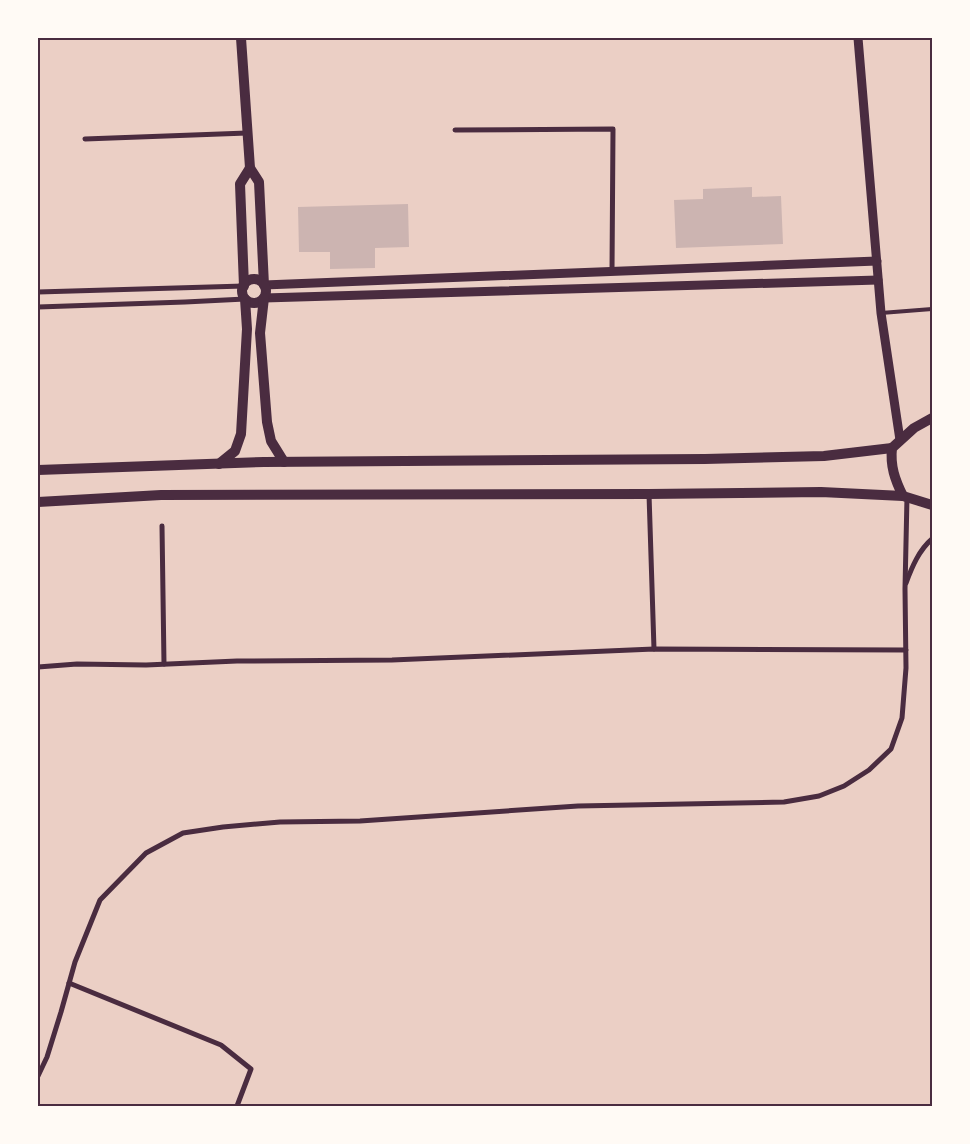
<svg xmlns="http://www.w3.org/2000/svg" width="970" height="1144" font-family="'Noto Sans',sans-serif">
<rect width="100%" height="100%" fill="#f7e1d7"/>
<rect fill="#ebcfc5" x="38" y="38" width="894" height="1068"/>
<g fill="#ccb4b1">
<path d="M752,187v10l29,-1 2,48 -107,4 -2,-48 29,-1v-10z"/>
<path d="M408,204l1,43 -34,1v20l-45,1v-17h-31l-1,-45z"/>
</g>
<g fill="none" stroke-linecap="round" stroke-linejoin="round">
<path stroke="#4a2c40" stroke-width="4" d="M881,313l51,-4"/>
<g stroke="#4a2c40" stroke-width="5">
<path d="M455,130l158,-1 -1,142"/>
<path d="M85,139l162,-6"/>
<path d="M38,292l206,-6"/>
<path d="M38,307l147,-5 60,-3"/>
<path d="M649,494l5,155"/>
<path d="M162,526l2,138"/>
<path d="M906,583c6,-16 13,-33 26,-44"/>
<path d="M38,667l39,-3 69,1 91,-4 155,-1 262,-11 252,1"/>
<path d="M69,983l152,62 30,24 -14,37"/>
<path d="M38,1076l9,-19 14,-45 14,-50 25,-62 46,-47 37,-20 40,-6 57,-5 80,-1 218,-15 206,-4 35,-6 25,-10 25,-16 22,-21 11,-31 4,-50 -1,-79 2,-92"/>
</g>
<g stroke="#4a2c40" stroke-width="9">
<path d="M858,38l23,275 19,127"/>
<path d="M264,285l613,-24"/>
<path d="M264,298l614,-18"/>
</g>
<g stroke="#4a2c40" stroke-width="10">
<path d="M241,38l9,130 9,14 5,103"/>
<circle cx="254" cy="291" r="12"/>
<path d="M244,286l-4,-102 10,-16"/>
<path d="M264,298l-4,35 7,89 4,19 13,21"/>
<path d="M219,464l16,-13 6,-17 6,-105 -2,-30"/>
<path d="M38,470l226,-8 441,-3 119,-3 68,-8"/>
<path d="M903,496c-8,-16 -13,-30 -11,-48l22,-20 18,-10"/>
<path d="M38,502l123,-7 488,-1 172,-2 82,4 29,9"/>
</g>
</g>
<rect width="970" height="1144" fill="none" stroke="#fffaf5" stroke-width="78"/>
<rect x="39" y="39" width="892" height="1066" fill="none" stroke="#4a2c40" stroke-width="2"/>
</svg>
